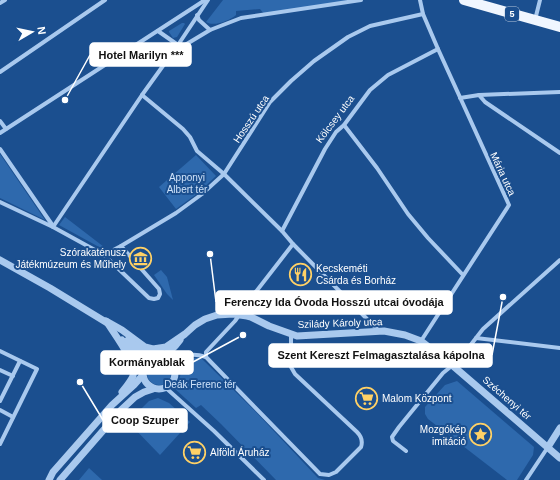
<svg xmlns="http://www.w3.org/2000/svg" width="560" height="480" font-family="Arial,sans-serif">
<rect width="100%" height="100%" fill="#1b4f8f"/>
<g fill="#2e69ad">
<path d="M223,0h128l-87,14 -4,-5 -24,2v4c-7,6 -22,12 -30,7z"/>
<path d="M182,23h2l1,1 -8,13 -4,1 -4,-6v-1z"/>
<path d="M0,154l45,66 -45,-22z"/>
<path d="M196,155l20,21 -18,17 -22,16 -17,-22z"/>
<path d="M65,217l39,30h-5l-40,-22z"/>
<path d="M161,270l6,7 6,23 -6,-6 -13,-19z"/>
<path d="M200,357l54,53 64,68 7,2h-49l-55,-56 -20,-19 -5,3 -22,-20c5,-7 8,-13 6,-22l9,-7z"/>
<circle cx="159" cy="373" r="12"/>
<path d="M457,381l77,66 -1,8 -16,25h-10l-79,-61 -3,-5v-7l20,-22z"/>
<path d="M158,398l11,5 21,19 -30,33 -32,-33 21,-21z"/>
<path d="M89,468l13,12h-23z"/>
</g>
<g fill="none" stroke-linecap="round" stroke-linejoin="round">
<g stroke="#a9c9ee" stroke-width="4">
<path d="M420,0l3,14 15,35 71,156 -88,136"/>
<path d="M0,3l5,-3"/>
<path d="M197,15l2,5 11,10"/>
<path d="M535,20l5,-20"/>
<path d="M158,31l20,14"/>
<path d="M175,51l35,-21 31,-12 120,-18"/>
<path d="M0,72l105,-72"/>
<path d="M142,95l41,34 7,8 7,14 27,23 58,57 11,13 76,77 10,10"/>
<path d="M479,95l6,7 75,51"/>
<path d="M460,98l19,-3 81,-3"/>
<path d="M0,121l6,8"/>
<path d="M344,125l33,43 31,46 20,24 35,37"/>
<path d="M0,133l205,-133"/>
<path d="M0,149l53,77"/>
<path d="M0,202l53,25 51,28 45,43 5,1 4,-1 2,-4 -1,-5 -38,-43"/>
<path d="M53,227l89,-132 36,-50 30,-45"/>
<path d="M282,231l43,-82 11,-17 8,-7 26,-35 18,-15 50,-26"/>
<path d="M104,255l17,-9 55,-33 26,-19 22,-20 46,-72 21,-21 23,-20 34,-24 22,-11 53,-12"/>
<path d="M476,338l84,10"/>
<path d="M0,351l37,18 -37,75"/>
<path d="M206,357v-5l29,-31 16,-23 42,-54"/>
<path d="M0,370l13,6"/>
<path d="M175,371c4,-16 15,-19 31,-14l114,117 9,1 7,-3 25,-25c2,-6 0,-11 -4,-15l-62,-58 -4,-7v-32"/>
<path d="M166,388l48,43 50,49"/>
<path d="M0,401l20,-40"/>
<path d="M0,410l13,7"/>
<path d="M406,451l-13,-10 -1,-4 7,-10 44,-54 16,-13 24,-31 77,-69"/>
<path d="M526,480l22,-33"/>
</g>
<g stroke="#a9c9ee" stroke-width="7">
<path d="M0,260l50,28 59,36"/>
<path d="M106,321l16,9 23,17 8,2 13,-2 19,-13 10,-9 10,-6 12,-4 16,-1 14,2 4,1 18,9 28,10 87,-5 21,4 16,6 31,24 108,93"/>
<path d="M107,322c7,12 30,41 26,54 -2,5 -7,11 -11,16"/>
<path d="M122,340l12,13 9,15"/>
<path d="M128,340c10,8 15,14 28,17"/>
<circle cx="159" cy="373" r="16"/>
<path d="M160,357c8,-3 15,-10 20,-17"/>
<path d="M548,447l12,-19"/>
<path d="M49,480l4,-8 59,-67 22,-20 8,-9"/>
<path d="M60,480l61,-70 14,-13 9,-5 9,-3"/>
</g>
<path stroke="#f0f6ff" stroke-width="10" d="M464,0l96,27"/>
</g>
<defs>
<symbol id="museum-ring" viewBox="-11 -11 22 22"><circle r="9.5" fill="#1b4f8f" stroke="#ffd166" stroke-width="1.5"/><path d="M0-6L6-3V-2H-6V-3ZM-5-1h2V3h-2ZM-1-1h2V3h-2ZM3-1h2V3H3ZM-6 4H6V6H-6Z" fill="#ffd166"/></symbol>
<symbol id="restaurant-ring" viewBox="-11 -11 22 22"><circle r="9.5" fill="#1b4f8f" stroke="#ffd166" stroke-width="1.5"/><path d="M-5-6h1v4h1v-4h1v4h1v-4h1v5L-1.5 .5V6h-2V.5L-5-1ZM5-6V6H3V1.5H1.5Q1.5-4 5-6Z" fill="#ffd166"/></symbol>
<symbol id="supermarket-ring" viewBox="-11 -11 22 22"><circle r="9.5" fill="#1b4f8f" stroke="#ffd166" stroke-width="1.5"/><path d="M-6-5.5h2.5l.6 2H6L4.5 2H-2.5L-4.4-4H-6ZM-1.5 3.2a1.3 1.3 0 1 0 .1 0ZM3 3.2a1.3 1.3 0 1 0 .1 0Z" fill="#ffd166"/></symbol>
<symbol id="sight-ring" viewBox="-11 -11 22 22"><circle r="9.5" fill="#1b4f8f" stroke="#ffd166" stroke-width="1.5"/><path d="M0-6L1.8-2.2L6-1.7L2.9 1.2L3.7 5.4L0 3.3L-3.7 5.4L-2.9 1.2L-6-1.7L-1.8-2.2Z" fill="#ffd166"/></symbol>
</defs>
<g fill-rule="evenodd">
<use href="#museum-ring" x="128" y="246" width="25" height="25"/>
<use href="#restaurant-ring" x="288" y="262" width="25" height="25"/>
<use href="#supermarket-ring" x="354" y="386" width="25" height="25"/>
<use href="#sight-ring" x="468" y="422" width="25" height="25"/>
<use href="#supermarket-ring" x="182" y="440" width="25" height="25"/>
</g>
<g text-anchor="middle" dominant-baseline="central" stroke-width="4" stroke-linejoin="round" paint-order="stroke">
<rect fill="#1b4f8f" stroke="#bbcadd" stroke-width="1" x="505" y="7" width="14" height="14" rx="3"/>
<g font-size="9" font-weight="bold" fill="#fff">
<text x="512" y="14">5</text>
</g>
<g font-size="10" fill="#fff" stroke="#1b4f8f">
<text transform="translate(251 119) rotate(-56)">Hosszú utca</text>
<text transform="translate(335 119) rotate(-53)">Kölcsey utca</text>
<text transform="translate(503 174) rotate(65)">Mária utca</text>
<text transform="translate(340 323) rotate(-2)">Szilády Károly utca</text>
<text transform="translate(507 398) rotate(41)">Széchenyi tér</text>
</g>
<g font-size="10" fill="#cfe3fa" stroke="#1b4f8f">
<text x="187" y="177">Apponyi<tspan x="187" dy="12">Albert tér</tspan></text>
<text x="200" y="384">Deák Ferenc tér</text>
</g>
<g font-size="10" fill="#fff" stroke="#1b4f8f" text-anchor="start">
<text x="126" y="252" text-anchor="end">Szórakaténusz<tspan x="126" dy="12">Játékmúzeum és Műhely</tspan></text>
<text x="316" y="268">Kecskeméti<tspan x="316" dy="12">Csárda és Borház</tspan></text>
<text x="382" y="398">Malom Központ</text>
<text x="466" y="429" text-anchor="end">Mozgókép<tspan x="466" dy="12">imitáció</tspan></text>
<text x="210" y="452">Alföld Áruház</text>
</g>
</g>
<path fill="none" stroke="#fff" stroke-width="1.5" d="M65 100L90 55M210 254L216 302M503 297L492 355M243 335L193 362M80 382L103 420"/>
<g fill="#fff" stroke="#1b4f8f" stroke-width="1.5">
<circle cx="65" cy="100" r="4"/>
<circle cx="210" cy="254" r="4"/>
<circle cx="503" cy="297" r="4"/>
<circle cx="243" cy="335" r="4"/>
<circle cx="80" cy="382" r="4"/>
</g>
<g fill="#fff" stroke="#fff" stroke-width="1.5">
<rect x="90" y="43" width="101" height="23" rx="4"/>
<rect x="216" y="291" width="236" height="23" rx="4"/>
<rect x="269" y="344" width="223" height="23" rx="4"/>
<rect x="101" y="351" width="92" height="23" rx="4"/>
<rect x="103" y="409" width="84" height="23" rx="4"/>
</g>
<g font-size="11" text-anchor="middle" font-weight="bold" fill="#111">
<text x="141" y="59">Hotel Marilyn ***</text>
<text x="334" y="306">Ferenczy Ida Óvoda Hosszú utcai óvodája</text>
<text x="381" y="359">Szent Kereszt Felmagasztalása kápolna</text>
<text x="147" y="366">Kormányablak</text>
<text x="145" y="424">Coop Szuper</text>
</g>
<g transform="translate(32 32) rotate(81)" stroke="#1b4f8f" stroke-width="3" paint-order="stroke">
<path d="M0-3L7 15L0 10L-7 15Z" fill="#ffffff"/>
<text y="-6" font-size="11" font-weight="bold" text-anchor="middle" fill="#ffffff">N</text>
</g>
</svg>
